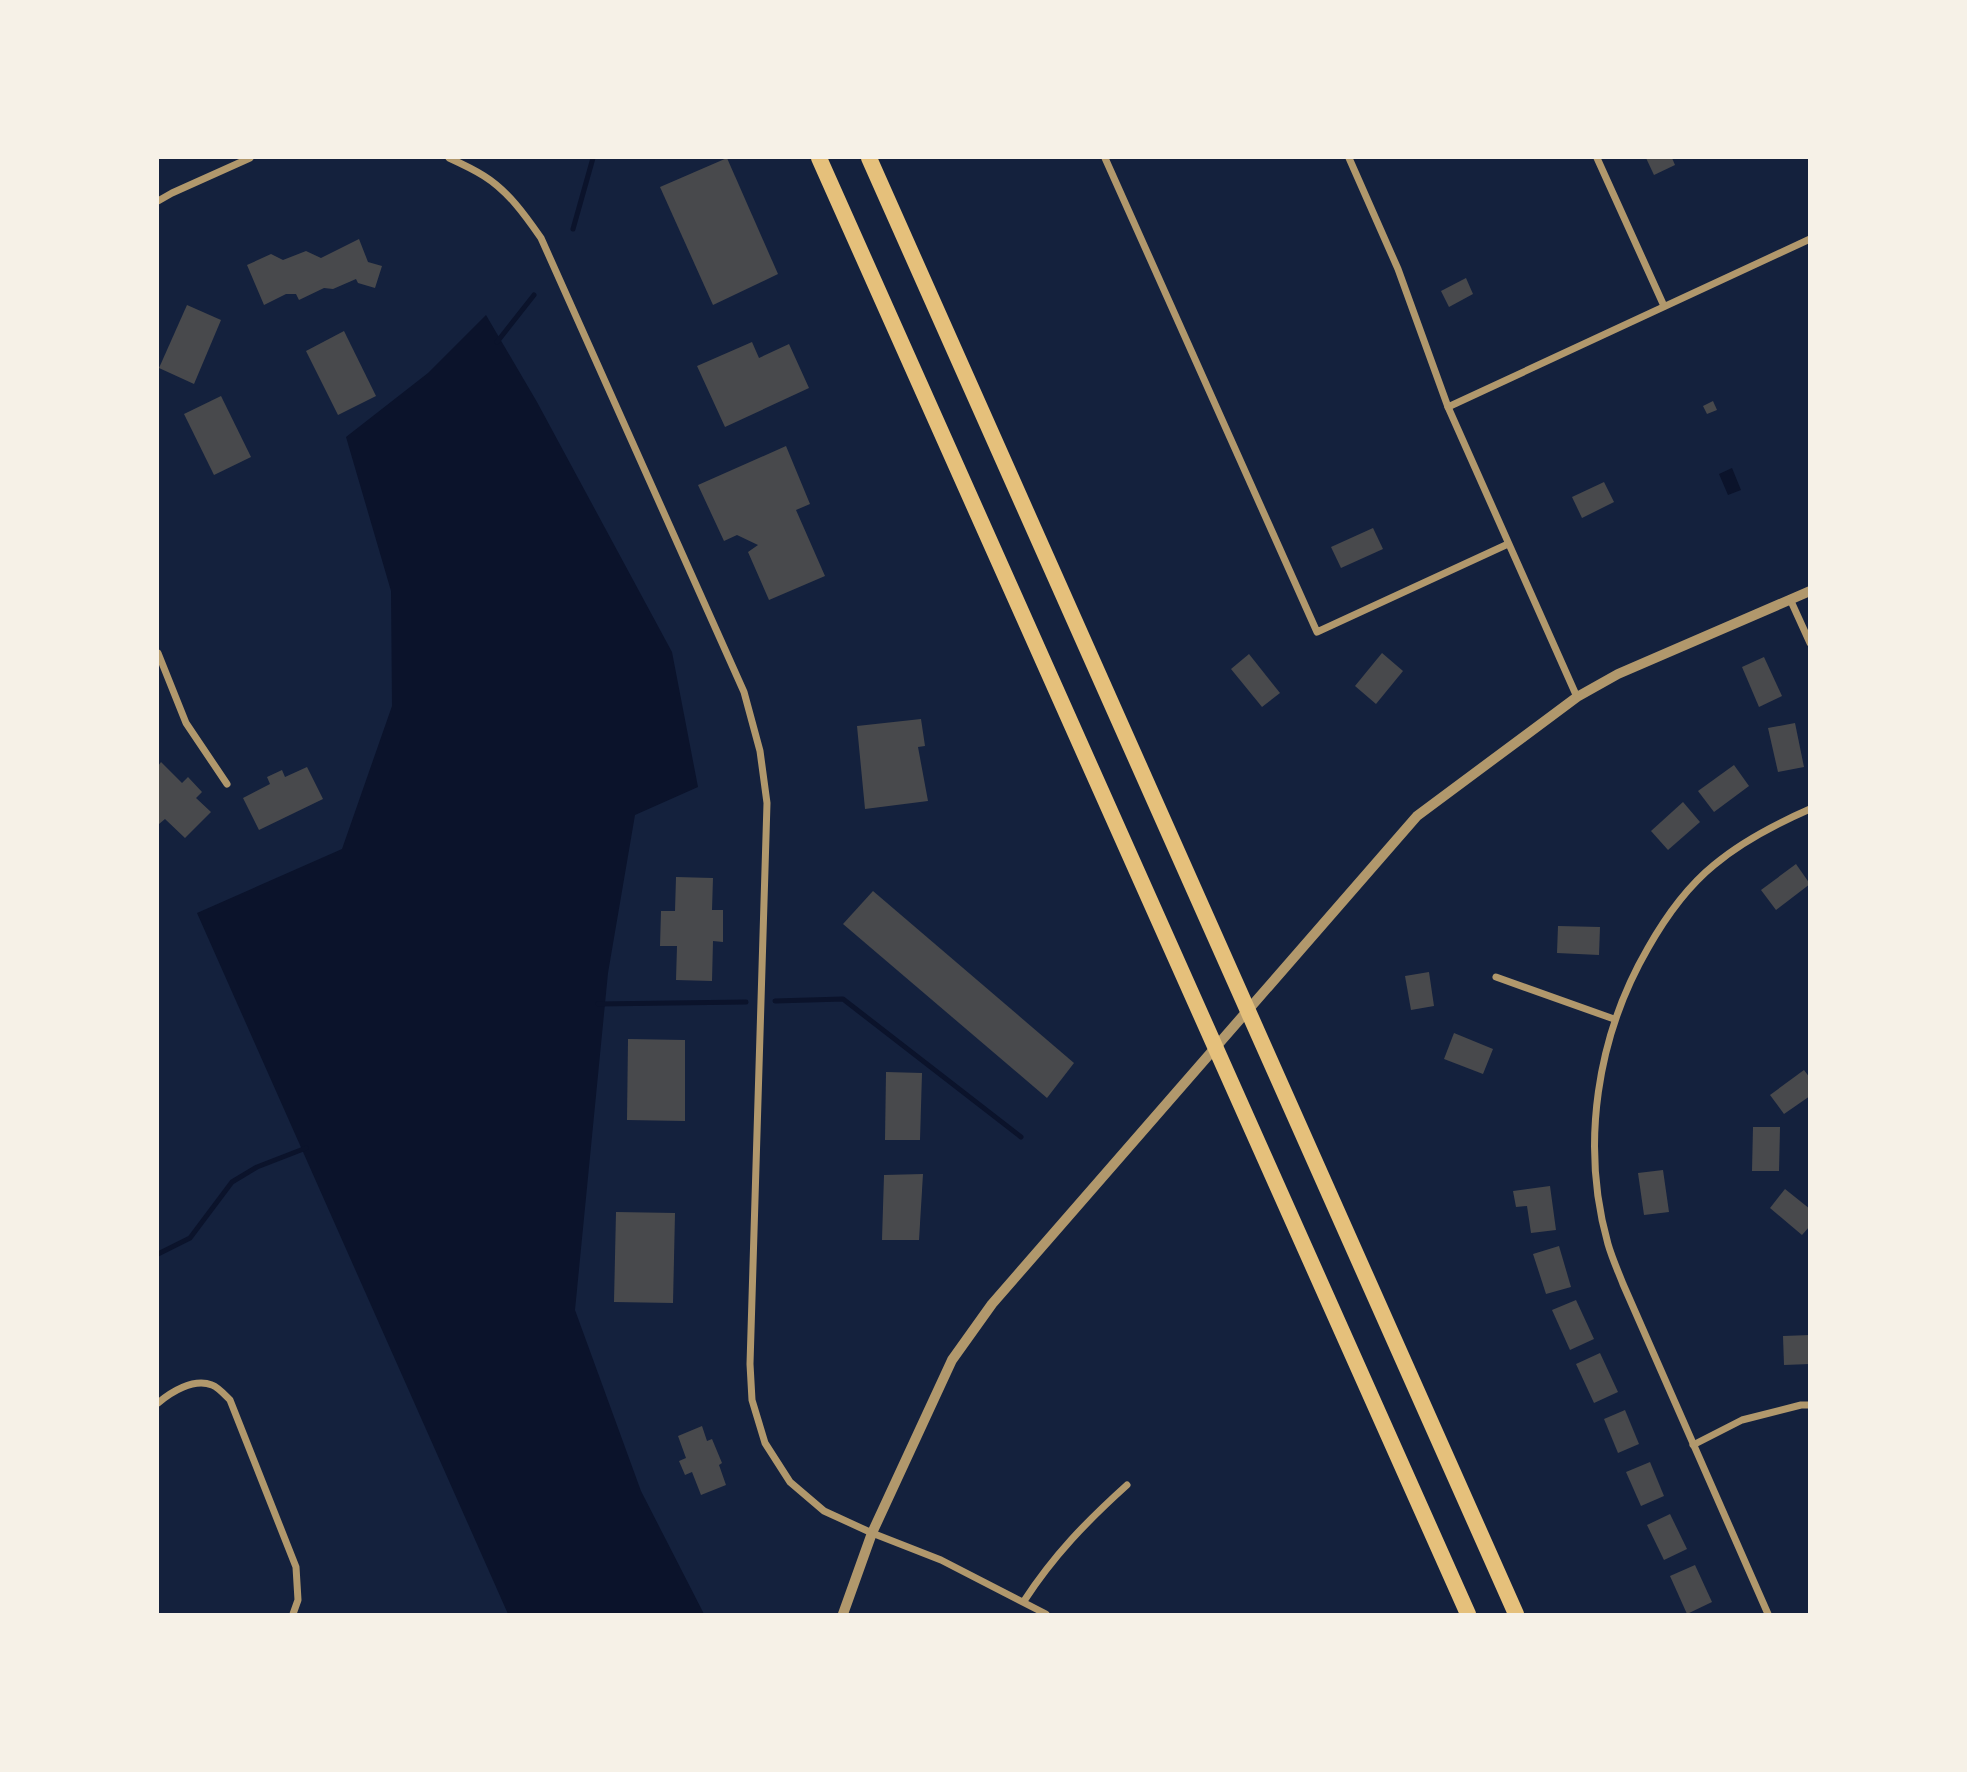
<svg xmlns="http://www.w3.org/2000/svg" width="1967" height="1772" font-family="'Roboto Condensed',sans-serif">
<rect width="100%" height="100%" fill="#14213d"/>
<g fill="#0b132b">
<path d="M486,315l51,87 135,250 26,135 -63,28 -27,158 -33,337 66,181 63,123h-196l-311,-701 145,-64 50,-143 -1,-115 -45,-154 82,-64z"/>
<path d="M1732,468l9,22 -13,5 -9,-21z"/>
</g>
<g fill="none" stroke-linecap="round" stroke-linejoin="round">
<g stroke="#0b132b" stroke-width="5">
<path d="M573,229l20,-71"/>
<path d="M497,342l37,-47"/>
<path d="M775,1001l68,-2 178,138"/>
<path d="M598,1004l148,-2"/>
<path d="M158,1254l32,-16 42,-56 25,-15 49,-19"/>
</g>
</g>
<g fill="#48494c">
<path d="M727,158l51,116 -65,31 -53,-118z"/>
<path d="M1646,158h26l3,7 -21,10z"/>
<path d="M359,239l9,23 14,4 -7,22 -17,-5 -2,-4 -23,10 -9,-1 -25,12 -3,-6h-10l-22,11 -17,-40 24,-11 12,6 23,-9 15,7z"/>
<path d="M1466,278l7,16 -24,13 -8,-16z"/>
<path d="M187,305l34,15 -27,64 -35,-16z"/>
<path d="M344,331l32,65 -38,19 -32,-64z"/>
<path d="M752,342l7,16 30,-14 20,44 -84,39 -28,-61z"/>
<path d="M221,396l30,61 -37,18 -30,-61z"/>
<path d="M1713,401l4,9 -10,4 -4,-8z"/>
<path d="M786,446l24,58 -14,6 29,66 -56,24 -21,-48 10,-7 -21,-10 -13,6 -26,-56z"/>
<path d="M1604,482l10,20 -32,16 -10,-21z"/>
<path d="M1373,528l10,21 -42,19 -10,-21z"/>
<path d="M1382,653l21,18 -27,33 -21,-18z"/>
<path d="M1249,654l31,39 -18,14 -31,-38z"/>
<path d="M1764,657l18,39 -23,11 -17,-40z"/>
<path d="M921,719l4,27 -7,1 10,54 -63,8 -8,-83z"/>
<path d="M1795,723l9,44 -26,5 -10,-44z"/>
<path d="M161,762l21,21 6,-6 14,15 -6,6 15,14 -26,26 -20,-19 -6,5 -1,-2v-56z"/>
<path d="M1734,765l15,21 -35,26 -16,-21z"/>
<path d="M307,767l16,32 -64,31 -16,-32 27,-14 -3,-7 15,-7 3,7z"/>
<path d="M1683,802l17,20 -32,28 -17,-19z"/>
<path d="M1796,864l14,20 -34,26 -15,-20z"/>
<path d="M676,877l37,1 -1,32h11v32l-10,-1 -1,40 -36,-1 1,-34h-17l1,-35h14z"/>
<path d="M873,891l201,172 -27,35 -204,-174z"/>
<path d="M1558,926l42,1 -1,28 -42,-2z"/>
<path d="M1429,972l5,34 -23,4 -6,-34z"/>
<path d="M1454,1033l39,16 -10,25 -39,-15z"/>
<path d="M628,1039l57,1v81l-58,-1z"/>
<path d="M1804,1070l6,8v18l-26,18 -14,-19z"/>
<path d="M886,1072l36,1 -2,67h-35z"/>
<path d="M1753,1127h27l-1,44h-27z"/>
<path d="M1663,1170l6,42 -25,3 -6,-42z"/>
<path d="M923,1174l-4,66h-37l2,-65z"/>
<path d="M1550,1186l6,44 -25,3 -4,-27 -11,1 -3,-16z"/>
<path d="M1785,1189l25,20v17l-8,9 -32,-27z"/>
<path d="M616,1212l59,1 -2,90 -59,-1z"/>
<path d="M1559,1246l12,41 -25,7 -13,-40z"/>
<path d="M1576,1300l18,39 -24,11 -18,-40z"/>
<path d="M1810,1335v29l-26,1 -1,-29z"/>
<path d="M1600,1353l18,39 -24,11 -18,-39z"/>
<path d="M1625,1410l14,34 -21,9 -14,-34z"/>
<path d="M702,1426l5,15 5,-2 10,24 -3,2 7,20 -25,10 -9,-23 -7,3 -6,-14 7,-3 -8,-22z"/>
<path d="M1650,1462l14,34 -23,10 -15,-34z"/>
<path d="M1670,1514l17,35 -23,11 -17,-35z"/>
<path d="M1695,1565l17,37 -25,12 -17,-38z"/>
</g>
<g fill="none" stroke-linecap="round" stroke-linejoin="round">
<g stroke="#b1986c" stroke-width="7">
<path d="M449,158c11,5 24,11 35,18 24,15 41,39 57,62l203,454 16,59 7,52 -17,561 2,36 13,43 25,39 34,29 48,22 69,27 105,54"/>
<path d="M1105,158l212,474 191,-88"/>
<path d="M1349,158l49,111 50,138 129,290"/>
<path d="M1597,158l67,148"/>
<path d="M158,201l14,-8 78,-35"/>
<path d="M1448,407l362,-168"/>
<path d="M1790,599l20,44"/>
<path d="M158,653l28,70 41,61"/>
<path d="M1496,977l118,42"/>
<path d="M158,1403c13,-11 35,-25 54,-18 6,2 13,10 18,15l66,167 2,33 -5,14"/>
<path d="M1693,1445l49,-25 59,-15h9"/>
<path d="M1024,1601c30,-46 62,-79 103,-116"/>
<path d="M1768,1614l-145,-330c-5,-13 -11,-26 -15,-40 -28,-99 -11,-208 40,-296 17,-30 39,-61 66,-83 26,-22 64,-42 96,-56"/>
</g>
<path stroke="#b1986c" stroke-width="10" d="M843,1614l29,-81 80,-173 40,-56 425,-488 160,-119 41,-23 192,-83"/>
<g stroke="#e5c07b" stroke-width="16">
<path d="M819,158l649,1456"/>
<path d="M869,158l647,1456"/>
</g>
</g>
<rect width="1967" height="1772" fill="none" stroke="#f6f1e7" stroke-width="318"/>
</svg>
